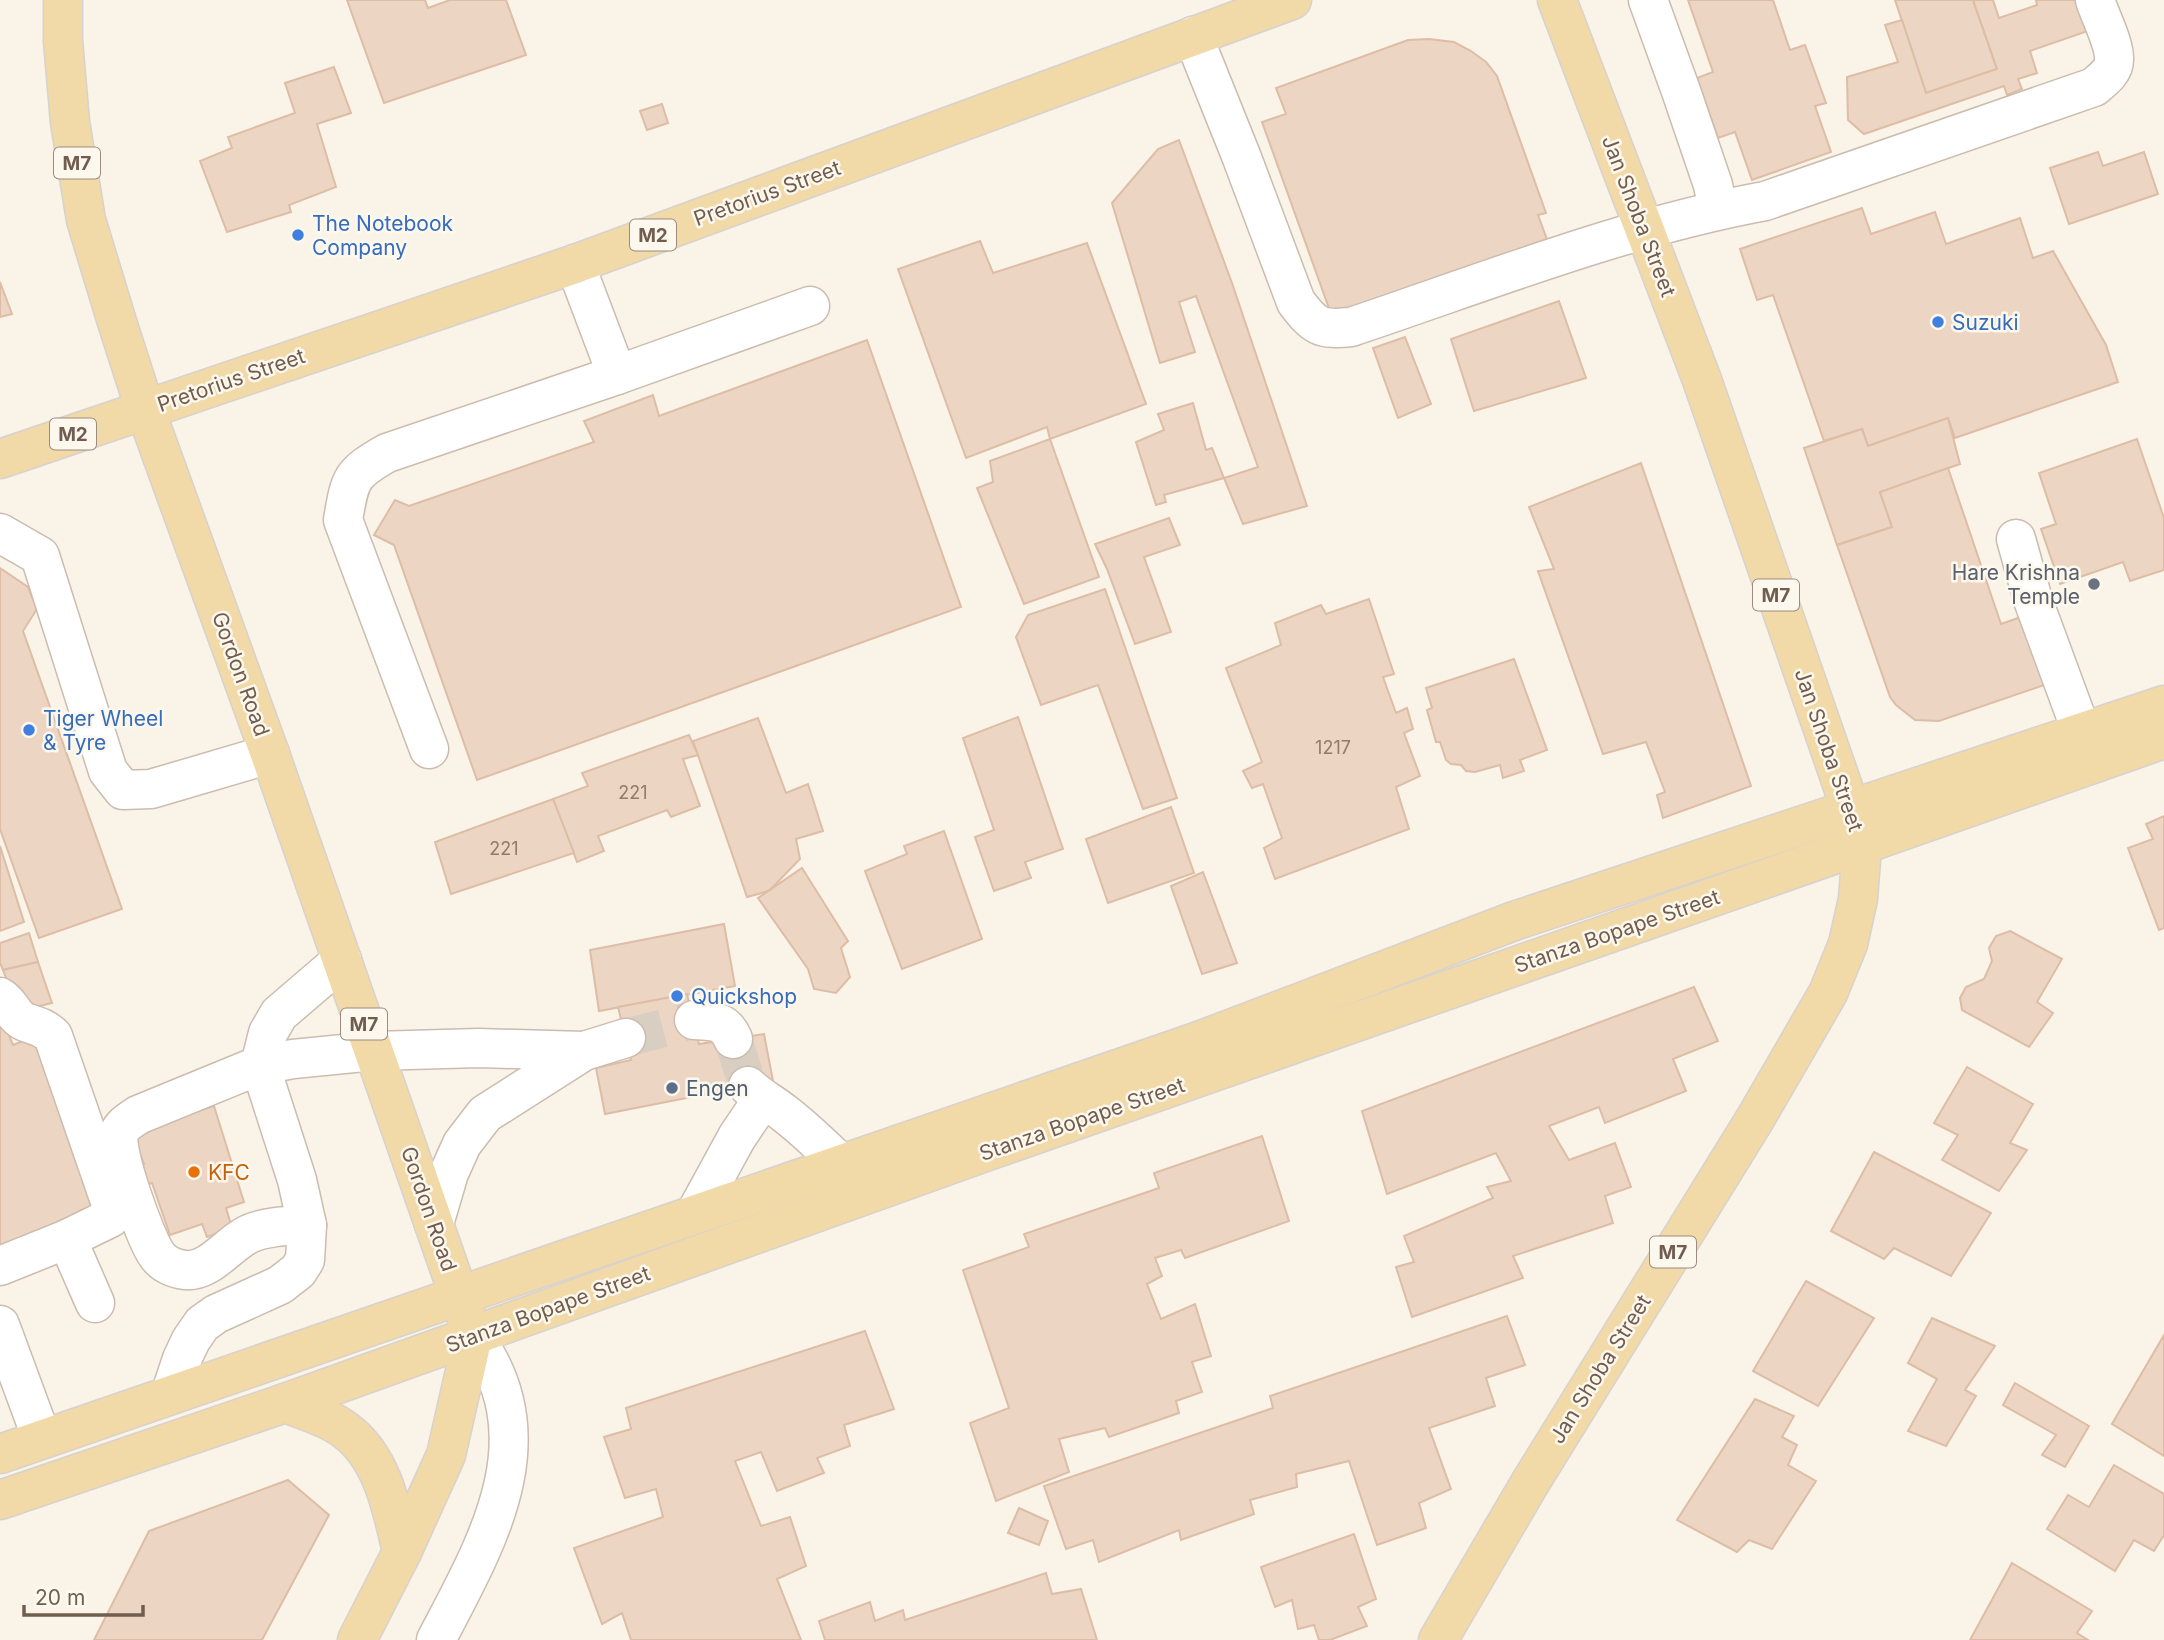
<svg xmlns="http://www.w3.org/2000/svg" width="2164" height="1640" font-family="Inter,sans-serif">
<rect width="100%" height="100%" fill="#faf4e8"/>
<g fill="#ecd5c2" stroke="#ddbda5" stroke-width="2">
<path d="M347,0h78l3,8 22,-8h56l20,55 -142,48z"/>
<path d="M1688,0h85l17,50 15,-5 21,58 -11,3 16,46 -79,28 -17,-48 -17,6 -21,-60 16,-6z"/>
<path d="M1895,0h78l24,69 -71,24z"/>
<path d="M1973,0h20l6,18 38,-13 -1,-5h41l11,31 -58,20 7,22 -19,6 4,10 -15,6 -3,-9 -140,48 -16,-14 -1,-43 51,-15 -13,-37 17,-5 24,73 71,-24z"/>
<path d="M1429,39l25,3 17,9 15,11 11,14 49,137 -8,2 11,30 -208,74 -11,-8 -68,-189 24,-8 -10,-26 132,-48z"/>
<path d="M334,67l17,46 -34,11 19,63 -47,18 2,7 -64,20 -27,-71 32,-13 -4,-11 67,-24 -10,-30z"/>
<path d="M662,104l6,19 -21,7 -7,-19z"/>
<path d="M1179,140l53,143 75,223 -64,18 -19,-46 34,-11 -62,-171 -17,6 16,50 -35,11 -48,-160 46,-54z"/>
<path d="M2098,152l5,14 41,-14 14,42 -89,30 -19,-56z"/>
<path d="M1862,208l9,26 64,-22 11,32 74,-26 13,40 20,-7 53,94 12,37 -163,56 -7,-20 -80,28 -6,-17 -38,12 -51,-146 -16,5 -17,-51z"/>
<path d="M980,241l13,32 94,-30 59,161 -96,35 -3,-12 -81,31 -68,-189z"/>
<path d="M0,282l12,32 -12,3z"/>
<path d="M1559,301l27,77 -112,33 -23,-72z"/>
<path d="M1405,337l26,67 -33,14 -25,-70z"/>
<path d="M867,340l94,267 -484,173 -83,-235 -20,-10 21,-35 14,6 185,-64 -10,-21 69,-26 6,21z"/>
<path d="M1193,403l13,47 6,-2 12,30 -60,17 2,7 -10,3 -20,-63 28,-12 -6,-16z"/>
<path d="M1948,418l12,46 -80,28 12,35 -55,18 -33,-97 58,-19 6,17z"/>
<path d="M1050,439l49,138 -75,27 -47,-116 16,-6 -3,-21z"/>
<path d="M2137,439l27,79v52l-34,11 -7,-19 -63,22 -19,-55 15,-5 -17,-51z"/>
<path d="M1641,463l110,323 -88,32 -6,-23 8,-3 -19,-50 -43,12 -65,-183 16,-2 -25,-62z"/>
<path d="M1948,468l53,156 31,-11 24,68 -117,40 -24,-1 -19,-15 -6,-8 -53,-152 55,-18 -12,-35z"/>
<path d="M1169,518l11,27 -36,12 27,75 -36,12 -28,-75 -12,-25z"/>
<path d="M0,568l28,19 9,22 -14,22 99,278 -83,29 -39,-109z"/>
<path d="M1105,589l72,209 -34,11 -45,-124 -57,20 -25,-68 12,-22z"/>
<path d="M1369,599l25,75 -11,3 13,36 11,-5 6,21 -9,4 16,43 -24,11 13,42 -134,50 -11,-31 18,-10 -19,-54 -11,4 -9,-17 19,-9 -36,-94 55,-23 -6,-22 46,-18 5,9z"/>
<path d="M1514,659l33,91 -27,10 4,11 -21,7 -3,-13 -25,7 -9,-1 -5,-6 -10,-1 -5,-4 -6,-18h-4l-9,-32 5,-2 -6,-20z"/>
<path d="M1018,717l45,132 -38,13 6,16 -37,13 -19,-54 19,-7 -31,-92z"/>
<path d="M758,718l28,75 22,-9 15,47 -27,8 4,20 -31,32 -22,6 -54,-156z"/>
<path d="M689,735l9,20 -15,4 17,47 -29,11 -4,-7 -69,26 6,15 -27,11 -24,-63 35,-13 -6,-13z"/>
<path d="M553,799l21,54 -123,41 -16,-52z"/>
<path d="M1171,807l23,66 -86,30 -22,-64z"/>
<path d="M2164,816v112l-5,2 -31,-82 25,-9 -7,-15z"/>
<path d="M944,831l38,108 -80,30 -37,-98 42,-17 -3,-8z"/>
<path d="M0,846l24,76 -24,9z"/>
<path d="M802,868l46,73 -7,7 9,29 -14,16 -22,-4 -6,-20 -50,-71z"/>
<path d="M1203,872l34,91 -35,11 -31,-88z"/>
<path d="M724,924l11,62 -136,25 -9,-61z"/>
<path d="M2010,931l52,28 -25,43 16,11 -24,34 -67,-37 -2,-12 6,-11 18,-8 8,-18 -3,-13 7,-12z"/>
<path d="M29,933l9,29 -35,8 -3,-7v-20z"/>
<path d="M38,962l14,41 -33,8 -16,-41z"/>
<path d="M1694,987l24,54 -45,18 13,32 -81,32 -6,-16 -50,19 20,34 46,-17 16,44 -26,9 8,27 -100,33 10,22 -111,39 -16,-50 18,-5 -10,-26 89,-38 -6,-11 24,-6 -15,-28 -109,41 -25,-83z"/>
<path d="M687,994l12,50 65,-10 9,47 -168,33 -9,-46 35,-8 -13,-53z"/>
<path d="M4,1023l9,22 28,-11 65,184 -106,37v-231z"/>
<path d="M1967,1067l66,37 -23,39 17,7 -28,41 -57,-31 16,-25 -24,-12z"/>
<path d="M214,1106l30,96 -18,6 6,20 -25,9 -5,-13 -32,11 -18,-52 -8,2 -7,-17 7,-4 -11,-26 53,-23z"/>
<path d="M1262,1136l27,85 -104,37 -4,-8 -26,8 7,18 -15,8 14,35 34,-15 16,52 -19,6 10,30 -26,9 3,12 -70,24 -4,-9 -46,11 10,33 -73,29 -26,-78 39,-15 -46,-138 66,-23 -5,-13 135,-46 -5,-15z"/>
<path d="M1874,1152l117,61 -40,63 -57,-28 -10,11 -53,-28z"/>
<path d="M1806,1281l68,37 -56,88 -65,-35z"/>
<path d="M1507,1316l18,49 -39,13 9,28 -66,22 22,61 -32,14 7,25 -49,17 -28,-84 -53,13 1,13 -47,13 4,14 -73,26 -2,-10 -80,32 -6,-22 -27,9 -22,-63 229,-78 -3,-12z"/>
<path d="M1932,1318l63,28 -30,44 11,6 -30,50 -38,-15 29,-52 -29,-16z"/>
<path d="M865,1331l29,78 -50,16 6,21 -33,12 7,15 -47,18 -16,-39 -26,9 26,65 29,-9 16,49 -29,13 24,61h-170l-9,-27 -20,11 -28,-76 89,-31 -7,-28 -31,9 -21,-61 27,-8 -5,-21z"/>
<path d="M2164,1335v121l-52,-32z"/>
<path d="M2015,1383l74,43 -24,41 -23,-12 14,-20 -53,-30z"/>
<path d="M1755,1399l39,17 -12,21 15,8 -9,20 28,16 -44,68 -23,-9 -12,12 -60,-32z"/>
<path d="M2114,1465l50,29v41l-10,16 -20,-11 -19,31 -68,-42 21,-34 21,12z"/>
<path d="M288,1480l41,35 -67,125h-168l55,-109z"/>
<path d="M1019,1508l29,13 -9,24 -31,-12z"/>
<path d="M1354,1534l22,65 -18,8 9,19 -37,14h-11l-5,-15 -16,4 -6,-29 -17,7 -14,-40z"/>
<path d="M2012,1563l80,48 -15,22 11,7h-118z"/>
<path d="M1046,1573l6,21 29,-5 16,51h-272l-6,-19 51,-19 5,19 28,-11 2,10z"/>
</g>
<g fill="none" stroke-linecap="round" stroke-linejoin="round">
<g stroke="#d8cec2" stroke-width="38" stroke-dasharray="38 19" stroke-linecap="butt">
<path d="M626,1038l68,-18"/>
<path d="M733,1039l15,47"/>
</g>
<defs>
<g id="minor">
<path d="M1648,0l33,91 32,94 5,24"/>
<path d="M1193,36l49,122 54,144c19,25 24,28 55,25 137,-46 273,-100 414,-126l329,-114c8,-7 20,-15 20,-27 1,-16 -14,-44 -19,-60"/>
<path d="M575,264l42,111 193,-69"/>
<path d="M0,533l40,23 68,215 15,19 28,-1 119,-35"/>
<path d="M2016,539l17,61 49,133"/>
<path d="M429,749l-86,-229c7,-41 7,-46 44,-67l230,-78"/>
<path d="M0,997c9,5 11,14 19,21 8,8 21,5 34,18l59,171 -2,11 -43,21"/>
<path d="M694,1020c19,1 31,0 39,19"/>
<path d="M748,1086c12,12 24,17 36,27 20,15 38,33 56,50"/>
<path d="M696,1212l41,-75 25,-37"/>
<path d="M434,1224l15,-51 13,-29 23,-30 99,-63 42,-13"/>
<path d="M307,1225c-19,1 -40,1 -58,9 -21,10 -40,39 -64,36 -10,-1 -22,-6 -28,-15 -11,-15 -44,-106 -38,-122 3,-8 12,-13 19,-18l122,-50 33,-6 81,-8 105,-3 105,3"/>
<path d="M0,1266l67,-27 28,64"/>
<path d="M0,1325l42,114"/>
<path d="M170,1395l12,-36 9,-19 11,-16 14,-10 64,-29 18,-14 7,-11 2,-35 -10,-45 -37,-115 8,-32 11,-19 63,-54"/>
<path d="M436,1640c50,-96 114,-202 37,-304"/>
</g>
<g id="major">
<path d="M63,0v41l7,81 16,98 31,102 28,87 125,345 203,582 -27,119 -44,97 -45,88"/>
<path d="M0,459l575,-195 717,-264"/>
<path d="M285,1403c20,8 43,14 60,27 38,28 47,79 57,122"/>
<path d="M0,1454l1196,-412 318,-121 650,-216"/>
<path d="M0,1500l285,-97 703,-252 1176,-412"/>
<path d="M1438,1640l92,-157 225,-364 73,-126 20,-49 10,-45 4,-52 -11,-37 -149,-430 -145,-380"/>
</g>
</defs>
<use href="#minor" stroke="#cbbcaf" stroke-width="41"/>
<use href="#major" stroke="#d7d2ce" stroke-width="41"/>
<use href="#minor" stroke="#fff" stroke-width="38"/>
<use href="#major" stroke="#f1d9a8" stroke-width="38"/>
</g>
<g fill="#3f7fe0" stroke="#fdf8ee" stroke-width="2.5">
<circle cx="298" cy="235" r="7"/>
<circle cx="1938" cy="322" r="7"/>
<circle cx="29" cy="730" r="7"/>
<circle cx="677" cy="996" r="7"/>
</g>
<circle fill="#6b7280" stroke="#fdf8ee" stroke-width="2.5" cx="2094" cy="584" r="7"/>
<circle fill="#5c6f8a" stroke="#fdf8ee" stroke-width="2.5" cx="672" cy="1088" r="7"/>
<circle fill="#e8710a" stroke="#fdf8ee" stroke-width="2.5" cx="194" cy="1172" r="7"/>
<g text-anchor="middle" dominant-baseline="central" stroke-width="5" stroke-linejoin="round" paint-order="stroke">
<g font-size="18" fill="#907b6c">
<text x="1333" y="747">1217</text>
<text x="633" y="792">221</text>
<text x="504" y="848">221</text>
</g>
<g fill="#fdf8ee" stroke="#9b8c7f" stroke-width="2">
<rect x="54" y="147.5" width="46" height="31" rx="5"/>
<rect x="630" y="219.5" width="46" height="31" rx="5"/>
<rect x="50" y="418.5" width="46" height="31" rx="5"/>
<rect x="1753" y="579.5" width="46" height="31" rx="5"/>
<rect x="341" y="1008.5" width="46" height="31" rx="5"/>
<rect x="1650" y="1236.5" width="46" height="31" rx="5"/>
</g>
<g font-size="19" font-weight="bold" fill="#715d4f">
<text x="77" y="163">M7</text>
<text x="653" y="235">M2</text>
<text x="73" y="434">M2</text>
<text x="1776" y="595">M7</text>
<text x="364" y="1024">M7</text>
<text x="1673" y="1252">M7</text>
</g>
<g font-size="21" fill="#715d4f" stroke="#fdf8ee">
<text transform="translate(767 193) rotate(-20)">Pretorius Street</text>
<text transform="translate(1639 216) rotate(69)">Jan Shoba Street</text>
<text transform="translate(231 380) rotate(-19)">Pretorius Street</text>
<text transform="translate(241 674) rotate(70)">Gordon Road</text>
<text transform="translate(1829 750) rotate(71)">Jan Shoba Street</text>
<text transform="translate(1617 931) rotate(-19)">Stanza Bopape Street</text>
<text transform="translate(1082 1119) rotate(-19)">Stanza Bopape Street</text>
<text transform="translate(429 1209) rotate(71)">Gordon Road</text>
<text transform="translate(548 1309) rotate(-20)">Stanza Bopape Street</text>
<text transform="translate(1600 1369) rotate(-58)">Jan Shoba Street</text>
</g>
<g font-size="21" fill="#366cbe" stroke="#fdf8ee" text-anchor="start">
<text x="312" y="223">The Notebook<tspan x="312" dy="24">Company</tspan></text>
<text x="1952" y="322">Suzuki</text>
<text x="43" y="718">Tiger Wheel<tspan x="43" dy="24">&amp; Tyre</tspan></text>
<text x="691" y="996">Quickshop</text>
</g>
<g font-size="21" fill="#5b616d" stroke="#fdf8ee" text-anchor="end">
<text x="2080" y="572">Hare Krishna<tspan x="2080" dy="24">Temple</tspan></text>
</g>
<g font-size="21" fill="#4e5e75" stroke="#fdf8ee" text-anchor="start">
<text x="686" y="1088">Engen</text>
</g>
<g font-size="21" fill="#c56008" stroke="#fdf8ee" text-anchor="start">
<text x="208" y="1172">KFC</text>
</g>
</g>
<path d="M24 1605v10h119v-10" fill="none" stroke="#715d4f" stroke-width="3.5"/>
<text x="35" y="1605" font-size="21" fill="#715d4f" stroke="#fdf8ee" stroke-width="5" paint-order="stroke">20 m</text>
</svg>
